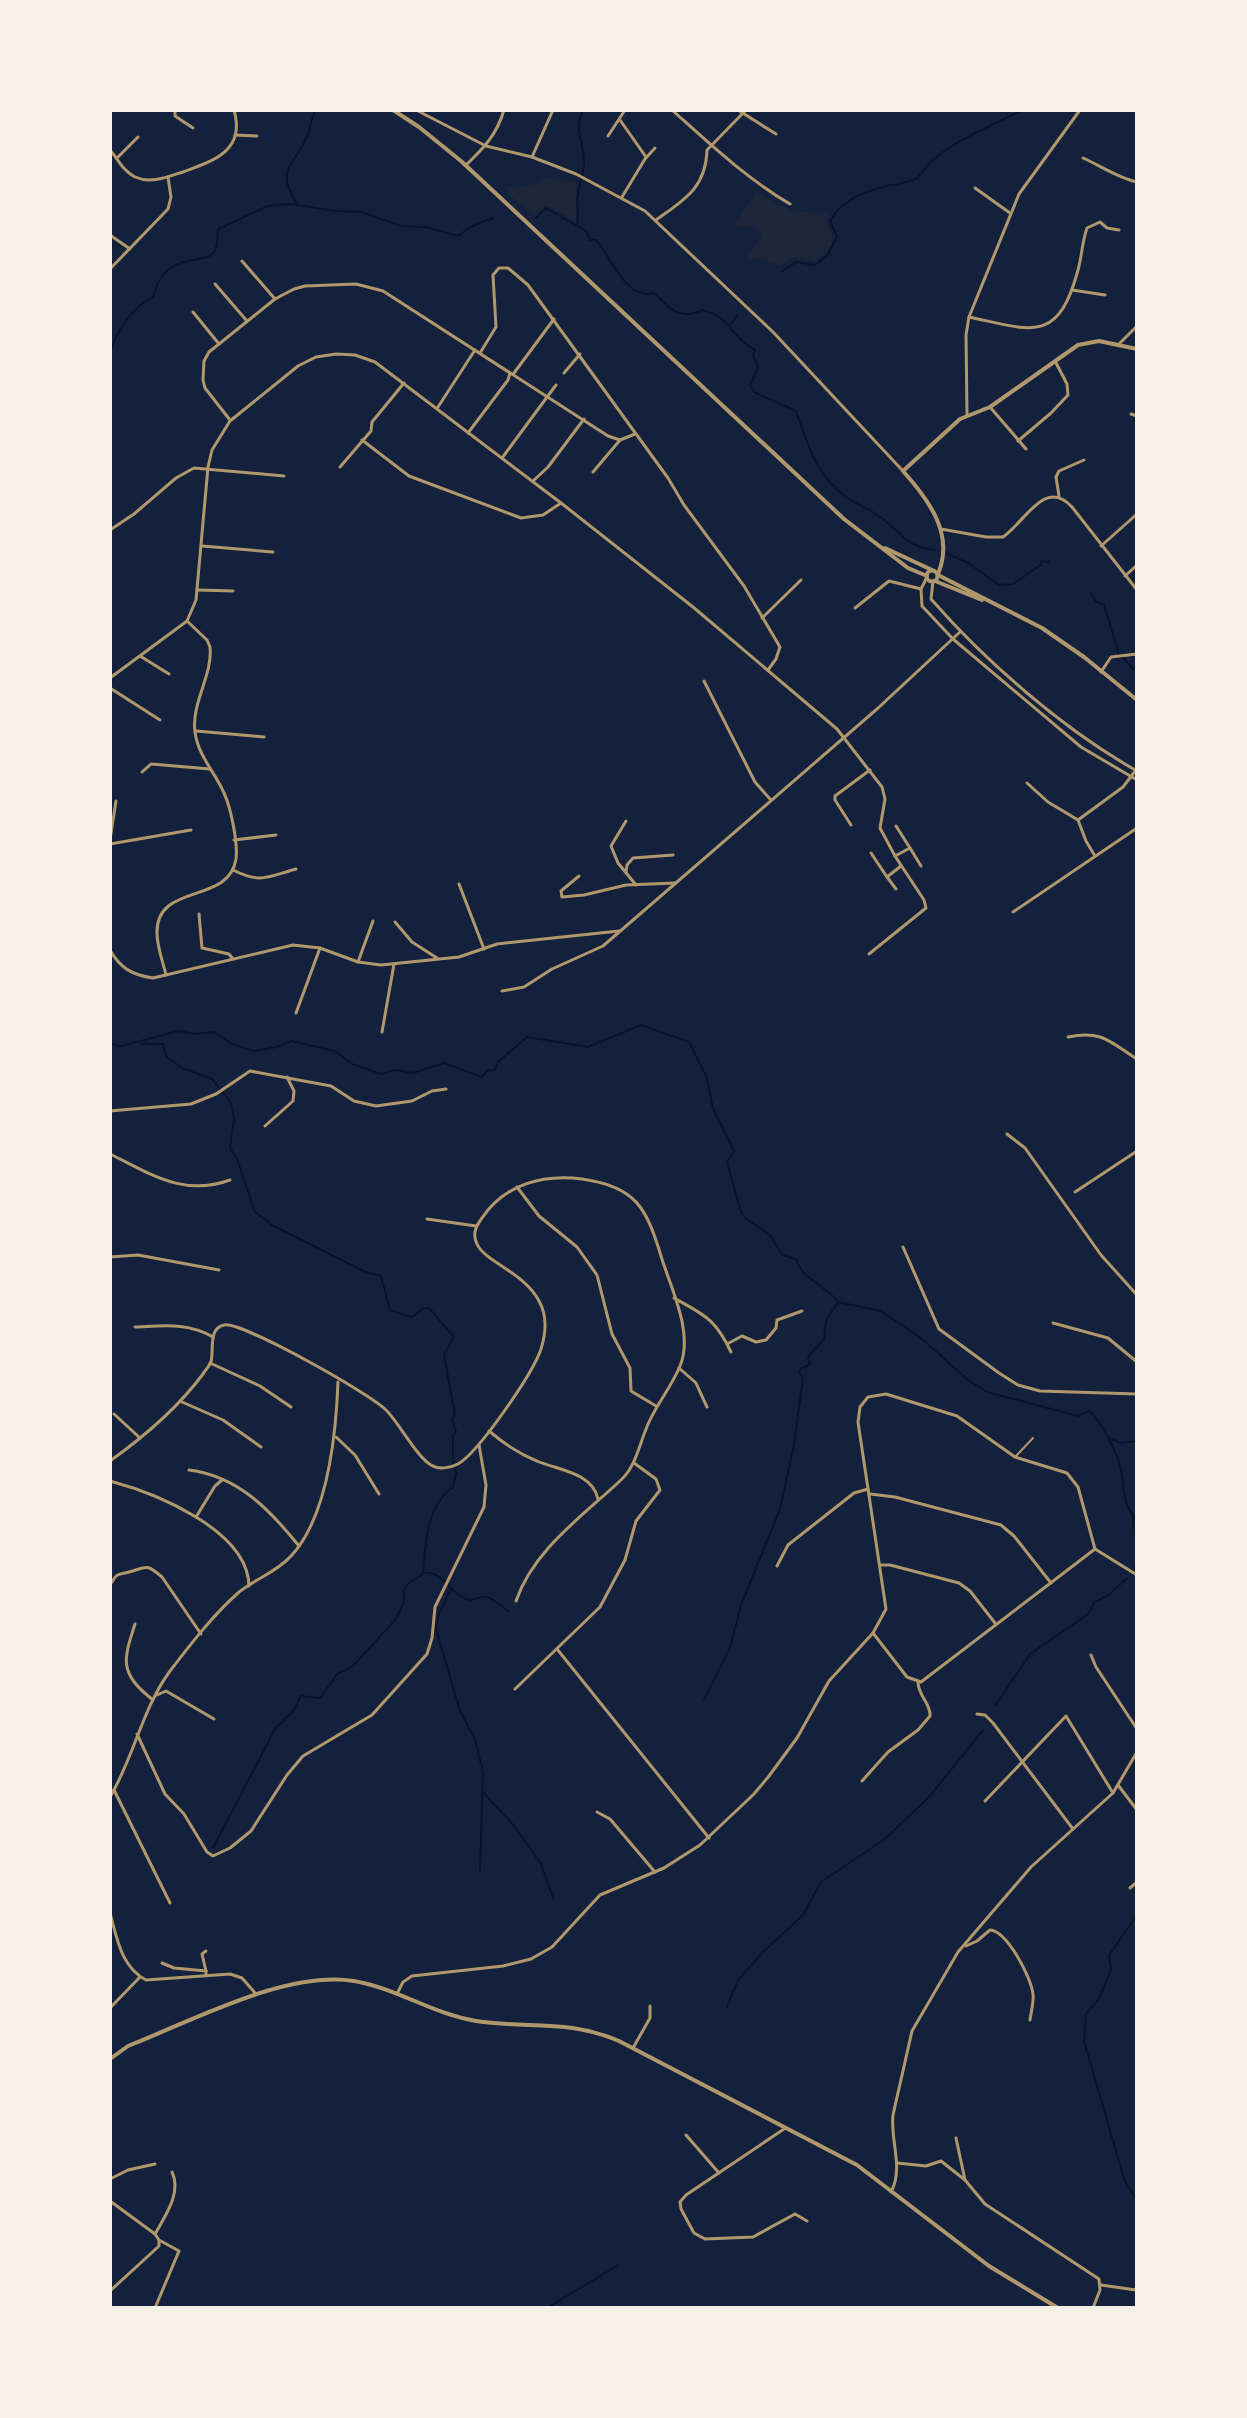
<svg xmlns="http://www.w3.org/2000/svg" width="1247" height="2418" font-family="'Roboto Condensed',sans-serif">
<rect width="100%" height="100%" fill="#14213d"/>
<g fill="#1d2539">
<path d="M545,177l32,6 -1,39 -29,-17 -13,11 -21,-18 -10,-12c14,3 32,1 42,-9z"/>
<path d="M756,192l36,19 35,2c-2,25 21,22 -12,48l-22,-4 -13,9 -19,-7h-16l17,-23 -6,-9 -22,-1z"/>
</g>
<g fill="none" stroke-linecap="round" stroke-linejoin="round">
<g stroke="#0b132b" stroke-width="2">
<path d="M296,203c-20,-35 -4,-35 9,-62 5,-10 6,-21 10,-31"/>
<path d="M536,218l10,-10 40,23 4,9h6c14,14 29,61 58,53 15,15 26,28 48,17 30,7 29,28 53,40l-2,5 5,13 -8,17 4,7 42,19c12,33 19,63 50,86 11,8 26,13 37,22 20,16 26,29 52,31"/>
<path d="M577,225c2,-11 -1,-22 1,-32 2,-11 6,-21 6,-32 0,-18 -11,-33 -1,-51"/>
<path d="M781,272l15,-10 19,3 12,-9 10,-19 -7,-16c11,-20 34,-30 57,-35 9,-2 22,-3 30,-8 6,-5 10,-14 17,-19 26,-22 58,-33 88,-49"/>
<path d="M730,325l7,-9"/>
<path d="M110,352c7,-21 22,-45 43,-55 14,-53 57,-27 63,-49 2,-6 1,-14 2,-19l50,-23 22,-2 46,7 26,1 39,14 25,1 32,9 12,-9 23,-9"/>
<path d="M945,553l23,10 31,22 14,-1 29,-20 -1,-3 8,1"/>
<path d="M1090,592l6,10 8,3 15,49"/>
<path d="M1123,658l14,15"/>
<path d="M110,1044l12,2 56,-15 17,3 19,-2 18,12 22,7 23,-4 14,-6 44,10 17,13 29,10 15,-4 17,3 31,-10 38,14 5,-6 8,-1 3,-8 29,-25 61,10 53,-22 48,17 18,36 6,31 21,42 -7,11 13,47 6,10 24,16 12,20 14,4c6,21 30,26 42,43l43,9 39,26 48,43 19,12 91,24 11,-5c12,11 23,33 29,48 8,17 1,47 19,59"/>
<path d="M141,1044h22l3,12 16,12 30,11 19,24 3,16 -4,29 7,11 18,53 17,13 91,46 18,5 9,34 22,7 12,-9h5l25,29 -10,18 11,59 -3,5 4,13 -3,4v28"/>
<path d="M1110,1438l10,5 17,-2"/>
<path d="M1133,1517l4,29"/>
<path d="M1135,1568l2,-12"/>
<path d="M425,1573c16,-2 24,17 37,24 10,7 14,-1 24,0 8,1 16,10 22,14"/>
<path d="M451,1589l-12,25 -3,15 24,82 15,28 8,33 -3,100"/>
<path d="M704,1700l26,-52 11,-43 39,-96 14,-64 9,-67 -4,-5 1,-4 10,-4 -2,-8 16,-18 2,-19 12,-18"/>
<path d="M995,1706l35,-52 58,-40 7,-12 15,-8 17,-16"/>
<path d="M483,1792l32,35 26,37 13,36"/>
<path d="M213,1848l62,-119 19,-19 7,-14 19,2 17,-24 16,-8 43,-47 8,-17v-12l5,-7 14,-9c2,-30 4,-69 30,-87l3,-14 -1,-4"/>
<path d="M1137,1915l-28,40 2,15 -12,29 -13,15 -2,27 41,141 12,18"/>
<path d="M727,2007l11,-27 24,-27 41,-38 18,-33 64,-43 44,-42 54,-67"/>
<path d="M488,2308h44"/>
<path d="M547,2308l70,-42"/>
</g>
<path stroke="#b1986c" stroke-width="2" d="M1015,1457l18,-19"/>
<g stroke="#b1986c" stroke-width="3">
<path d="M175,110v6l18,12"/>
<path d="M416,110l70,36 46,11 44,17 69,37 128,121 130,139"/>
<path d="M672,110c38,34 75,69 118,94"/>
<path d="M738,110l38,24"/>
<path d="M620,120l26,37"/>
<path d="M235,135l22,1"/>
<path d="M608,136l17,-26"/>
<path d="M110,150c8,9 13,21 25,27 16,7 32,0 48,-5 30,-11 63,-21 51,-62"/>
<path d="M532,157l21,-47"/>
<path d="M117,158l21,-21"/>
<path d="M1083,158c18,8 35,20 54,24"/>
<path d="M466,165c18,-17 31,-31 38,-55"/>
<path d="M975,188l35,25"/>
<path d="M622,197l23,-38 10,-11"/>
<path d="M656,220c28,-20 50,-32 51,-70l39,-40"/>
<path d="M110,235l20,14"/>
<path d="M242,261l33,38"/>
<path d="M110,269l58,-60 3,-12 -3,-20"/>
<path d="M215,284l32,37"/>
<path d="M1072,290l33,5"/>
<path d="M193,312l26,32"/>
<path d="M969,317c62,13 89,28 109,-47 4,-14 4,-28 9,-42l13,-6 7,6 12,2"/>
<path d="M1119,344l18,-18"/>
<path d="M480,353l16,-26 -3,-52 6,-7h9l20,17 140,193 16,27 60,81 36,61 -4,12 -8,11"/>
<path d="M514,373l40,-54"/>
<path d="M564,373l16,-19"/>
<path d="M438,407l37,-57"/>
<path d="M990,407l36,42"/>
<path d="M967,414l-1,-79 3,-18 50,-123 61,-84"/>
<path d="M1131,414l6,2"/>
<path d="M230,420l-25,-32 -2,-8 1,-19 5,-9 10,-8 56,-45 19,-10 11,-3 51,-2 27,7 225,145 12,4 15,-6"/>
<path d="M468,433l40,-53 2,-7"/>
<path d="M362,440l47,36 112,42 22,-3 18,-12"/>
<path d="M1018,441l33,-28 17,-18 -1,-11 -12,-23"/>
<path d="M502,458l54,-73"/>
<path d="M340,467l31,-36 1,-9 32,-39"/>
<path d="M593,472l27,-32"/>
<path d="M533,481l15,-14 36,-48"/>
<path d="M1059,496l-3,-19 3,-6 25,-11"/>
<path d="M941,529l45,8h17c22,-15 42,-60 69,-30l65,83"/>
<path d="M110,530l24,-16 42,-36 18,-10 90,8"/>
<path d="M202,546l71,6"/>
<path d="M1101,546l36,-32"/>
<path d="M1125,576l12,-11"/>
<path d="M927,577l-6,12 1,17 31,33 128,108 56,33"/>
<path d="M933,581l-2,18c55,63 133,131 206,172"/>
<path d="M198,590l35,1"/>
<path d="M855,608l34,-27 32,8"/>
<path d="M762,618l39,-38"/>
<path d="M140,656l29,18"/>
<path d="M1101,672l10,-15 26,-3"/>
<path d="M110,678l77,-57 9,-21 12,-133 4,-17 18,-29 68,-55 18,-9 20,-3 19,1 20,7 186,141 132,104 144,122 45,58 3,12 -5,29 15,28 15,-8 -14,-22"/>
<path d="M704,681l51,101 15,17"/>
<path d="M110,688l50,32"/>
<path d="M196,731l68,6"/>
<path d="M142,772l9,-8 59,5"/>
<path d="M1027,783l21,19 30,18 45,-33 13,-17"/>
<path d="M1078,820l8,21 9,15"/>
<path d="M626,821l-15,25 7,17 18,22"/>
<path d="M851,825l-16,-25v-4l35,-26"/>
<path d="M110,840l6,-39"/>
<path d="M234,840l42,-5"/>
<path d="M110,844l81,-14"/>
<path d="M910,848l11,18"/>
<path d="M871,853l16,24 14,-11"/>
<path d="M233,870c28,14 34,7 63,-1"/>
<path d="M626,872l1,-7 6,-7 40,-3"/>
<path d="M579,876l-18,15 1,6 22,-2 42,-10 49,-2"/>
<path d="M887,877l9,12"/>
<path d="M459,884l25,65"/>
<path d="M1013,912l124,-84"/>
<path d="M199,914l3,34 27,6 4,5"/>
<path d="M395,922l17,20 25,16"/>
<path d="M110,950c10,18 22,25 43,28l140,-33 27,3 38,14 23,3 78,-8 38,-13 122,-13"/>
<path d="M869,954l57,-46 -2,-8 -29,-44"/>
<path d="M358,962l15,-41"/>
<path d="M166,975c-3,-13 -9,-28 -9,-42 -1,-51 72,-28 79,-74 2,-16 -5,-51 -12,-66 -9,-21 -26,-37 -29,-61 -4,-29 18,-57 15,-85l-3,-7 -20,-19"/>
<path d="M502,991l22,-4 28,-18 51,-23 274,-237 83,-77"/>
<path d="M296,1013l24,-65"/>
<path d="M382,1032l12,-68"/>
<path d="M1068,1037c34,-7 42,5 69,22"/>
<path d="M110,1111l81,-7 25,-10 34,-23 81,15 23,15 22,5 36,-5 20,-10 14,-2"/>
<path d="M265,1126l28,-25 1,-10 -7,-14"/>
<path d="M1007,1134l18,14 76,107 36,40"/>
<path d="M110,1154c41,20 73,43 120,26"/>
<path d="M517,1187l22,29 38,31 20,28 15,59 18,34 1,23 25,15"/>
<path d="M1075,1192l62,-41"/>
<path d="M427,1219l49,7"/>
<path d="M903,1247l36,82 60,44 19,12 22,6 97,3"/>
<path d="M110,1257l28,-2 81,15"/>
<path d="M674,1298c30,17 41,20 57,54"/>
<path d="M1053,1323l55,15 29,24"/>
<path d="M135,1327c28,-1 52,-5 78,10"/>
<path d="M727,1344l15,-8 14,6 10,-2 10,-12 1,-8 25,-9"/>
<path d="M210,1363l50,23 31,21"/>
<path d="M679,1368l17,15 11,24"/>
<path d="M182,1402l41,18 38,27"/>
<path d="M114,1414l26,24"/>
<path d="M489,1431c14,12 31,23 48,30 20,9 55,11 61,38"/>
<path d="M336,1437l19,18 24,39"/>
<path d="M110,1461c35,-25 67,-52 93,-87 1,-2 7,-9 8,-12 3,-11 -3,-34 13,-37 17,-4 147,69 162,85 13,13 31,47 45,55 8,5 19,3 27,-1 21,-12 75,-91 83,-115 5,-16 6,-34 -2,-48 -14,-28 -54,-39 -62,-57 -5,-10 -1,-18 5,-26 23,-34 61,-44 100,-39 54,8 64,28 79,77 10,33 33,77 19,110 -8,20 -22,36 -31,56 -9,19 -12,42 -27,57 -39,37 -88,70 -106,122"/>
<path d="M189,1470c49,6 81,40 110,76"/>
<path d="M110,1481c45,12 138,49 139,105"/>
<path d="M870,1494l25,3 106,28 13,11 37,47"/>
<path d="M196,1517l19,-31 7,-6"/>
<path d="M880,1565h10l69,18 11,8 25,32"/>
<path d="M777,1566l11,-21 66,-52 14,-4"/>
<path d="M112,1582c5,-10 8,-7 17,-10 18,-5 17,-9 33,5l39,57"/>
<path d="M135,1624c-12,37 -16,49 18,76"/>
<path d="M873,1633l34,44 14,5 174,-133"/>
<path d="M557,1649l152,189"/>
<path d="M1091,1655l5,12 41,62"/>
<path d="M515,1689l85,-82 25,-47 11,-39 24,-31 -4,-11 -22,-16"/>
<path d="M157,1695l9,-4 48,28"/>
<path d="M977,1714l8,1 8,8 80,106"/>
<path d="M137,1734l28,60 19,20 23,38 6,4 17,-8 21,-17 36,-56 16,-19 69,-41 55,-61 5,-16 3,-31 49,-100 2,-22 -7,-40"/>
<path d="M862,1781l26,-29 30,-22 12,-14c1,-13 -12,-20 -12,-34"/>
<path d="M1118,1785l19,25"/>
<path d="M114,1790l56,113"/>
<path d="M110,1797c24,-40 32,-88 60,-126 20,-26 43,-56 68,-78 17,-14 39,-21 54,-38 36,-40 44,-122 46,-173"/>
<path d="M985,1801l81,-85 47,77"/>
<path d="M597,1812l13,7 45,53"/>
<path d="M1130,1888l7,-6"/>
<path d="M110,1913c7,25 11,54 36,67l84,-6 12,4 14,16"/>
<path d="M966,1946l11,-5 13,-11c17,1 41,47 43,64 1,8 -2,18 -3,26"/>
<path d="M162,1963l12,5 32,3v3"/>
<path d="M206,1971l-4,-17 4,-3"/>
<path d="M397,1994l6,-12 9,-6 91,-10 28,-7 21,-12 48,-52 64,-27 36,-23 54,-51 15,-18 28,-38 32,-57 44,-48 13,-24 -28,-187 2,-15 8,-10 18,-3 71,22 58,41 52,16 11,14 17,62 42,26"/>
<path d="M110,2008l30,-31"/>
<path d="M633,2048l17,-30v-12"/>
<path d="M784,2129l-98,66 -6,7 1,7 13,24 11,6 48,-2 42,-23 12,7"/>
<path d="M686,2135l33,38"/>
<path d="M956,2138l9,42 20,24 114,75 1,11 -7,18"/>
<path d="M897,2163l29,3 15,-5 24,19"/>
<path d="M110,2179l18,-9 27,-6"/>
<path d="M891,2192c13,-24 -1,-52 2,-77l19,-84 46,-79 73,-85 82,-74 24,-41"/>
<path d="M110,2201l45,33 4,6 20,11 -24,57"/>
<path d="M155,2234c10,-18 27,-41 17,-62"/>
<path d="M1101,2285l35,5"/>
<path d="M110,2291l49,-45v-6"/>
</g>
<g stroke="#b1986c" stroke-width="4">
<path d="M393,110l26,17 42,34 383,358 64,49 19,8"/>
<path d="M885,548l47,22"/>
<circle cx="932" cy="576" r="5.5"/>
<path d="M938,574c17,-40 -10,-75 -35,-103l57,-52 30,-12 88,-62 21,-4 38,8"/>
<path d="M938,575l104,53 42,29 53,43"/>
<path d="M935,581l47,19"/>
<path d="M110,2059l18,-13c64,-25 158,-76 226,-65 42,7 79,33 122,40 52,8 92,-2 143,20l238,124 132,101 69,42"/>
</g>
</g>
<rect width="1247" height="2418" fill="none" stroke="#f6f1e7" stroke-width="224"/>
</svg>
